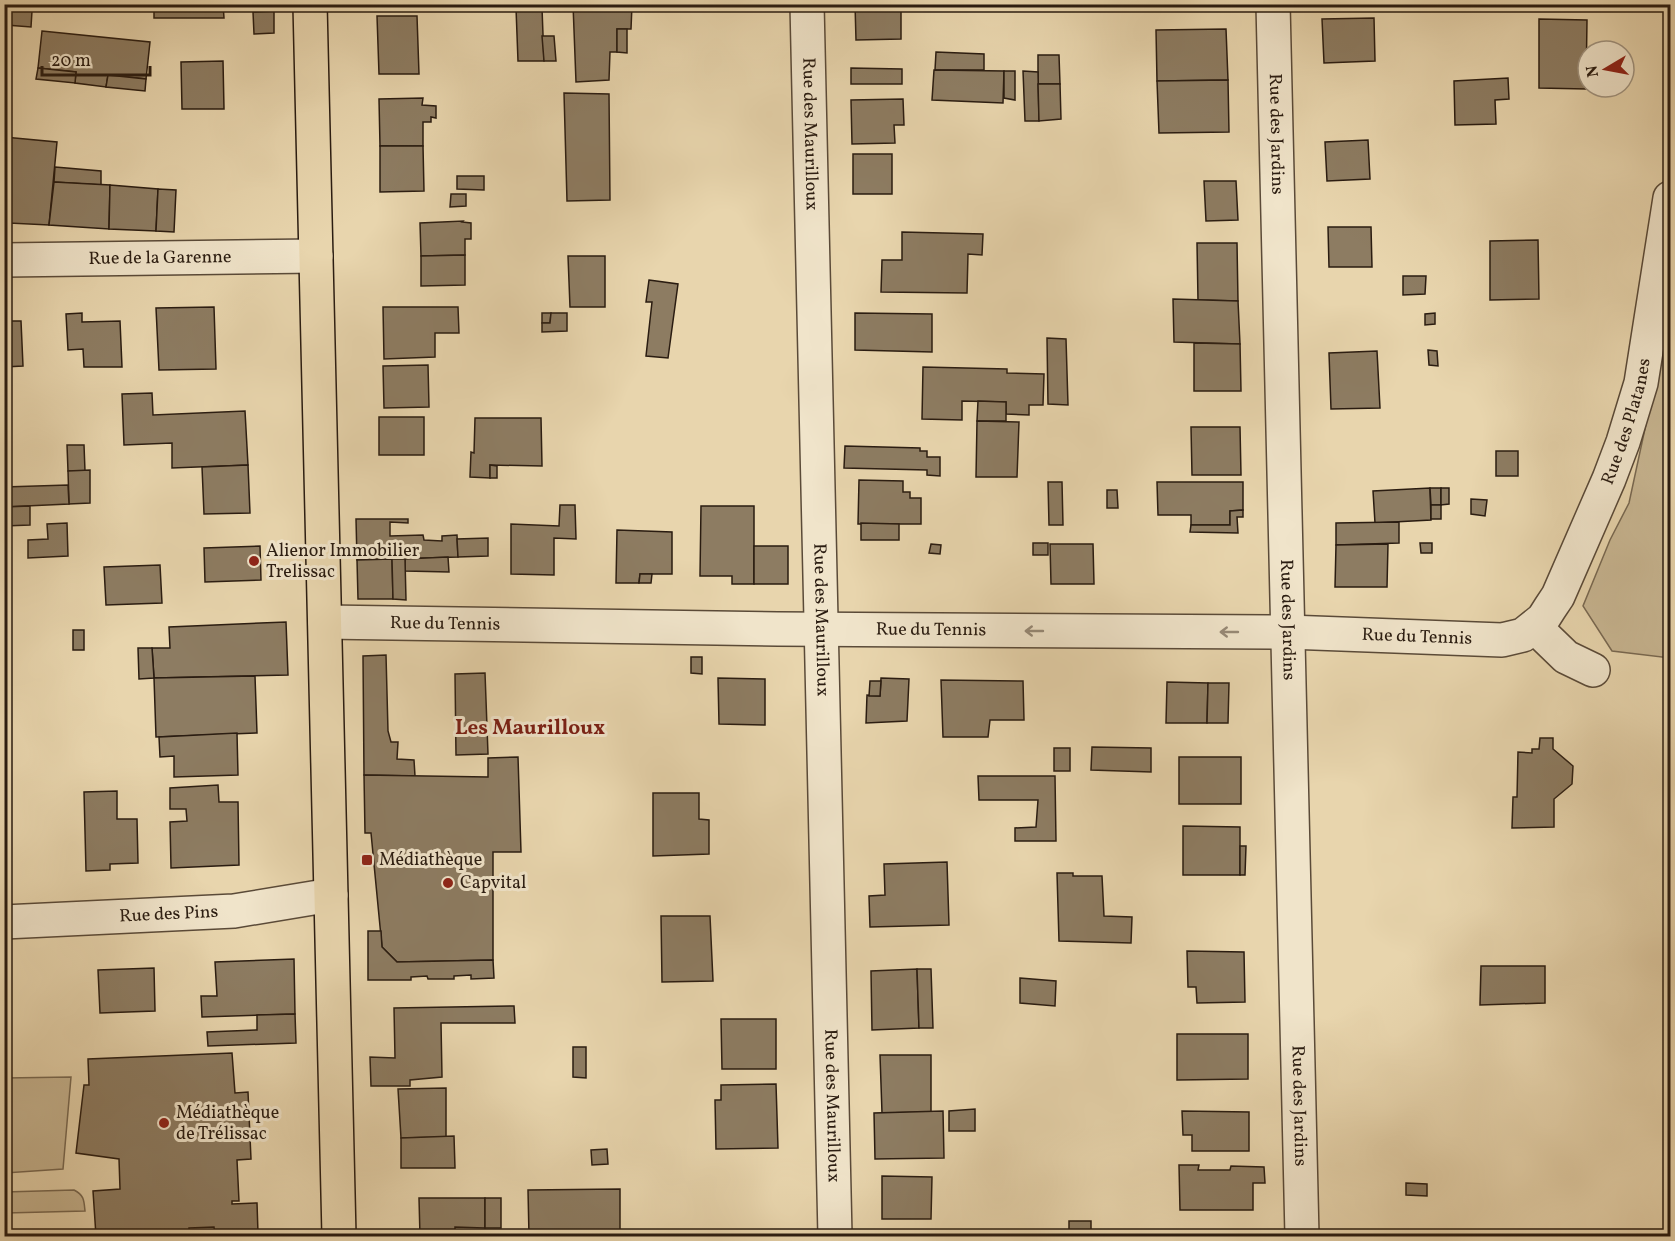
<svg xmlns="http://www.w3.org/2000/svg" width="1675" height="1241" font-family="Vollkorn,serif">
<rect width="100%" height="100%" fill="#e8d5ad"/>
<filter id="stains"><feTurbulence type="fractalNoise" baseFrequency=".00333" numOctaves="4"/><feColorMatrix values="0 0 0 0 .2 0 0 0 0 .09 0 0 0 0 .02 0 0 0 .5 -.17"/></filter>
<radialGradient id="worn" r=".72"><stop offset=".6" stop-color="#630" stop-opacity="0"/><stop offset="1" stop-color="#630" stop-opacity=".3"/></radialGradient>
<g fill="#c8b692" stroke="#796952" stroke-width="1.5">
<path d="M1670,301v357l-58,-7 -29,-45 27,-66 19,-37 37,-172z"/>
<path d="M71,1077l-8,92 -58,4v-95z"/>
<path d="M74,1190c10,5 10,10 11,21l-79,2 -1,-21z"/>
</g>
<g fill="#8d7c62" stroke="#2a1c11" stroke-width="1.5">
<path d="M154,4h69l1,14h-70z"/>
<path d="M573,4h69l-10,1 -1,24h-14v23h-7l-1,28 -33,2z"/>
<path d="M855,4h46v35l-45,1z"/>
<path d="M516,8h26l2,53h-26z"/>
<path d="M8,9l24,2 -1,16 -25,-2z"/>
<path d="M274,11v22l-20,1 -1,-22z"/>
<path d="M377,16h40l2,58h-40z"/>
<path d="M1374,18l1,43 -51,2 -2,-44z"/>
<path d="M1539,19l48,1 -1,69 -47,-1z"/>
<path d="M617,29h10v24l-10,-1z"/>
<path d="M1226,29l2,51 -71,1 -1,-51z"/>
<path d="M42,31l108,11 -4,37 -38,-4 -2,12 -31,-4 1,-11 -38,-4z"/>
<path d="M542,36h12l2,25h-12z"/>
<path d="M936,52l48,2v16h-49z"/>
<path d="M1038,55h21l1,29h-22z"/>
<path d="M223,61l1,48h-42l-1,-47z"/>
<path d="M38,68l38,4 -1,11 -39,-4z"/>
<path d="M851,68l51,1v15h-51z"/>
<path d="M934,70l70,1 -1,32 -71,-3z"/>
<path d="M1004,71h11v29l-11,-2z"/>
<path d="M1023,71l15,1 1,49h-14z"/>
<path d="M108,75l38,4 -1,12 -39,-4z"/>
<path d="M1508,78l1,21 -14,1 1,24 -41,1 -1,-44z"/>
<path d="M1228,80l1,52 -70,1 -2,-52z"/>
<path d="M1038,84h22l1,35 -22,2z"/>
<path d="M564,93l45,1 1,106 -43,1z"/>
<path d="M423,98l-1,7 14,1v12l-5,-1v5h-8v24h-43l-1,-47z"/>
<path d="M903,99l1,26h-10l1,18 -43,1 -1,-44z"/>
<path d="M4,137l53,5 -8,83 -40,-2 -1,21h-4z"/>
<path d="M1368,140l2,39 -43,2 -2,-39z"/>
<path d="M380,146h43l1,45 -44,1z"/>
<rect x="853" y="154" width="39" height="40"/>
<path d="M55,167l46,4v14l-47,-3z"/>
<path d="M457,176h27v14l-27,-1z"/>
<path d="M1204,181h32l2,39 -32,1z"/>
<path d="M54,182l56,3 -1,44 -60,-4z"/>
<path d="M110,185l48,4 -2,42 -47,-2z"/>
<path d="M158,189l18,1 -2,42 -18,-1z"/>
<path d="M451,194h15v12l-16,1z"/>
<path d="M463,221l-1,1 9,1v16h-6v16l-44,1 -1,-33z"/>
<path d="M1328,227h43l1,40h-43z"/>
<path d="M902,232l81,2 -1,21 -14,-1 -1,39 -86,-1 1,-32h20z"/>
<path d="M1538,240l1,59 -49,1v-59z"/>
<path d="M1197,243h40l1,58 -40,-1z"/>
<path d="M465,255v30l-44,1v-30z"/>
<path d="M568,256h37v51h-35z"/>
<path d="M1403,276h23l-1,18 -22,1z"/>
<path d="M649,280l29,4 -10,74 -22,-2 6,-54h-6z"/>
<path d="M1173,299l65,2 2,43 -66,-2z"/>
<path d="M214,307l2,62 -57,1 -3,-62z"/>
<path d="M383,307h75l1,26h-24v24l-51,2z"/>
<path d="M82,313v9l38,-1 2,46h-38l-1,-18 -15,1 -2,-36z"/>
<path d="M542,313h9l-1,10h-8z"/>
<path d="M551,313h16v18l-25,1v-9h8z"/>
<path d="M855,313l77,1v38l-77,-2z"/>
<path d="M1435,313v11l-10,1v-11z"/>
<path d="M4,321h17l2,45 -19,1z"/>
<path d="M1047,338l19,1 2,66 -20,-1z"/>
<path d="M1194,343l46,1 1,47h-47z"/>
<path d="M1428,350l9,1 1,15 -9,-1z"/>
<path d="M1377,351l3,57 -49,1 -2,-56z"/>
<path d="M428,365l1,42 -45,1 -1,-42z"/>
<path d="M923,367l84,2v4l37,1 -1,31h-14v10l-23,-1v-12l-44,-1v19l-40,-1z"/>
<path d="M152,393l1,22 92,-4 3,54 -76,3v-25l-48,2 -2,-51z"/>
<path d="M978,401l28,1v19h-29z"/>
<rect x="379" y="417" width="45" height="38"/>
<path d="M475,418h66l1,48 -52,-1v13l-20,-1 1,-25 3,1z"/>
<path d="M977,421l42,1 -2,55h-41z"/>
<path d="M1191,427h49l1,48h-49z"/>
<path d="M67,445h17l1,26h-17z"/>
<path d="M845,446l75,2v3h7v6h13v19l-13,-1v-5l-83,-2z"/>
<rect x="1496" y="451" width="22" height="25"/>
<path d="M248,465l2,48 -46,1 -2,-47z"/>
<path d="M490,465l7,1v12h-7z"/>
<path d="M90,470v33l-21,1 -1,-33z"/>
<path d="M859,480l44,1v11h7v6h11v26h-63z"/>
<path d="M1048,482h14l1,43h-14z"/>
<path d="M1157,482h86v28l-13,1v14h-39v-10h-33z"/>
<path d="M68,485l1,19 -65,3v-20z"/>
<path d="M1430,488l1,32 -56,3 -2,-32z"/>
<path d="M1430,488h11v17h-10z"/>
<path d="M1441,488h8v16l-8,1z"/>
<path d="M1107,490h10l1,18h-11z"/>
<path d="M1471,499l16,1 -2,16 -14,-2z"/>
<path d="M560,505h15l1,34 -22,-1v37l-43,-1v-50l48,2z"/>
<rect x="1431" y="505" width="10" height="14"/>
<path d="M30,506v19l-26,1v-19z"/>
<path d="M701,506h53v78h-22v-8h-32z"/>
<path d="M1243,510v7h-6l1,16 -48,-1 1,-7h39v-14z"/>
<path d="M356,519h52v4l-18,-1v14l33,-1 1,5 18,1v-5l15,-1 1,22 -101,3z"/>
<path d="M1399,522v21l-63,2v-22z"/>
<path d="M67,523l1,33 -40,2v-18l20,-1 -1,-15z"/>
<path d="M861,523l38,1v16h-38z"/>
<rect x="4" y="526" width="6" height="29"/>
<path d="M617,530l55,2v42h-32l-1,9h-23z"/>
<path d="M488,538v18l-30,1 -1,-18z"/>
<rect x="1033" y="543" width="15" height="12"/>
<path d="M1420,543h12v10h-11z"/>
<path d="M931,544l10,1 -1,9 -11,-1z"/>
<path d="M1050,544h43l1,40h-43z"/>
<path d="M1388,544l-1,43h-52l1,-42z"/>
<path d="M260,546l1,34 -56,2 -1,-34z"/>
<rect x="754" y="546" width="34" height="38"/>
<path d="M448,557l1,15 -44,-1v-12z"/>
<path d="M392,559l1,40h-35l-1,-39z"/>
<path d="M392,559h13l1,41 -13,-1z"/>
<path d="M160,565l2,38 -56,2 -2,-38z"/>
<path d="M640,574h12l-1,9h-12z"/>
<path d="M286,622l2,53 -134,3 -2,-30h18l-1,-21z"/>
<rect x="73" y="630" width="11" height="20"/>
<path d="M138,648h14l2,30 -15,1z"/>
<path d="M386,655l2,76 3,11h7l-1,17 17,1 1,16 -51,-1 -1,-119z"/>
<path d="M691,657h11v17l-11,-1z"/>
<path d="M485,673l3,81 -32,1 -1,-81z"/>
<path d="M255,676l2,57 -101,4 -2,-59z"/>
<path d="M718,678l47,1v46l-46,-1z"/>
<path d="M881,678l28,1 -2,42 -41,2 1,-28 13,1z"/>
<path d="M941,680l82,1 1,39h-34l-2,17h-45z"/>
<path d="M870,681h11l-1,15h-11z"/>
<path d="M1167,682l41,1 -1,40h-41z"/>
<path d="M1208,683h21l-1,40h-21z"/>
<path d="M237,733l1,42 -64,2v-21l-14,1 -1,-20z"/>
<path d="M1540,738h13v11l20,17 -1,18 -18,15v28l-42,1 1,-31h4l1,-45 14,1v-4h7z"/>
<path d="M1092,747l59,1v24l-60,-2z"/>
<rect x="1054" y="748" width="16" height="23"/>
<path d="M518,757l3,95h-28v108l-96,2 -15,-15 -11,-114h-6l-1,-58 124,2v-19z"/>
<rect x="1179" y="757" width="62" height="47"/>
<path d="M978,776h77l1,65h-41v-13l21,-1 2,-27h-59z"/>
<path d="M218,785l1,17h19l1,63 -68,3 -1,-46 17,-1 -1,-12h-16v-21z"/>
<path d="M117,791v28h20l1,44 -28,1v6l-24,1 -2,-79z"/>
<path d="M653,793h46v26l10,1v34l-56,2z"/>
<path d="M1183,826l57,1v48h-57z"/>
<path d="M1240,846h6l-1,29h-5z"/>
<path d="M947,862l2,63 -79,2 -1,-31 16,-1 -1,-31z"/>
<path d="M1057,873h16v3h29l2,40 28,1 -1,26 -72,-2z"/>
<path d="M661,916h49l3,65 -51,1z"/>
<path d="M368,931h13l1,16 15,15 96,-2 1,18 -23,1v-4l-17,1v3h-26l-1,-3 -16,1v3h-43z"/>
<path d="M1187,951l57,1 1,50 -48,1 -1,-16h-8z"/>
<path d="M294,959l1,55 -93,3 -1,-21h16l-2,-34z"/>
<path d="M1481,966h64v37l-65,2z"/>
<path d="M154,968l1,43 -55,2 -2,-43z"/>
<path d="M917,969l2,59 -47,2 -1,-59z"/>
<path d="M917,969h14l2,59h-14z"/>
<path d="M1020,978l36,3 -1,25 -35,-3z"/>
<path d="M514,1006l1,17h-74l1,54 -32,3v6h-39l-1,-29 25,1 -1,-50z"/>
<path d="M295,1014l1,29 -88,3 -1,-14 50,-2v-15z"/>
<path d="M721,1019h55v50h-54z"/>
<path d="M1177,1034h71v45l-71,1z"/>
<path d="M573,1047h13v31l-13,-1z"/>
<path d="M232,1053l3,40 13,-1 3,67 -14,1 2,41h-7v3l25,-1 1,30 -43,2 -1,-8 -25,1v8h-93l-3,-45 27,-2 -1,-30 -43,-6 8,-68h5l-1,-26z"/>
<path d="M880,1055h51v57l-49,1z"/>
<path d="M776,1084l2,64 -62,1 -1,-49h6v-15z"/>
<path d="M446,1088v49l-45,1 -3,-49z"/>
<path d="M975,1109v22h-26v-20z"/>
<path d="M943,1111l1,47 -69,1 -1,-46z"/>
<path d="M1182,1111l67,1v39h-57v-16h-9z"/>
<path d="M454,1136l1,32h-54v-30z"/>
<path d="M607,1149l1,15 -16,1 -1,-15z"/>
<path d="M1179,1165h20l-1,5h32l1,-4 33,1 1,16h-12v27h-73z"/>
<path d="M882,1176l50,1 -1,42h-49z"/>
<path d="M1406,1183l21,1v12l-21,-1z"/>
<path d="M620,1189v47h-91l-1,-46z"/>
<path d="M419,1198h66v30l-30,-1v9h-35z"/>
<rect x="485" y="1198" width="16" height="30"/>
<rect x="1069" y="1221" width="22" height="15"/>
<path d="M695,1232l85,1v3h-85z"/>
</g>
<g fill="none" stroke-linecap="round" stroke-linejoin="round">
<defs>
<g id="minor">
<path id="s1" d="M807,4l28,1232"/>
<path id="s2" d="M1273,4l29,1232"/>
<path id="s3" d="M4,260l312,-4"/>
<path id="s4" d="M325,622l453,7 510,3 214,8 21,-5 20,-16 7,-11 8,-12 51,-117 14,-37 18,-59 29,-185"/>
<path d="M1535,627l31,30 27,13"/>
<path id="s5" d="M4,922l230,-11 97,-16"/>
</g>
<path id="major" d="M310,4l29,1232"/>
</defs>
<use href="#minor" stroke="#5a4a38" stroke-width="36"/>
<use href="#major" stroke="#2a1c11" stroke-width="36"/>
<use href="#minor" stroke="#f0e4ca" stroke-width="33"/>
<use href="#major" stroke="#e8d5ad" stroke-width="33"/>
</g>
<defs><path id="oneway-shaft" d="M-6 0H5M1.5-3L5.5 0L1.5 3" fill="none" stroke-width="1.6" stroke-linecap="round" stroke-linejoin="round" transform="scale(1.5)"/></defs>
<g stroke="#978a77">
<use href="#oneway-shaft" transform="translate(1034 631) rotate(-180)"/>
<use href="#oneway-shaft" transform="translate(1229 632) rotate(-180)"/>
</g>
<g fill="#8f2418" stroke="#f0e4ca" stroke-width="2">
<circle cx="254" cy="561" r="6"/>
<rect x="361" y="854" width="12" height="12" rx="3"/>
<circle cx="448" cy="883" r="6"/>
<circle cx="164" cy="1123" r="6"/>
</g>
<g text-anchor="middle" dominant-baseline="central" stroke-width="6" stroke-linejoin="round" paint-order="stroke">
<g font-size="18" fill="#2a1c11" stroke="#f0e4ca">
<text stroke="none"><textPath href="#s1" startOffset="130">Rue des Maurilloux</textPath></text>
<text stroke="none"><textPath href="#s2" startOffset="130">Rue des Jardins</textPath></text>
<text stroke="none"><textPath href="#s3" startOffset="156">Rue de la Garenne</textPath></text>
<text stroke="none"><textPath href="#s4" startOffset="1440">Rue des Platanes</textPath></text>
<text stroke="none"><textPath href="#s2" startOffset="616">Rue des Jardins</textPath></text>
<text stroke="none"><textPath href="#s1" startOffset="616">Rue des Maurilloux</textPath></text>
<text stroke="none"><textPath href="#s4" startOffset="120">Rue du Tennis</textPath></text>
<text stroke="none"><textPath href="#s4" startOffset="606">Rue du Tennis</textPath></text>
<text stroke="none"><textPath href="#s4" startOffset="1092">Rue du Tennis</textPath></text>
<text stroke="none"><textPath href="#s5" startOffset="165">Rue des Pins</textPath></text>
<text stroke="none"><textPath href="#s1" startOffset="1102">Rue des Maurilloux</textPath></text>
<text stroke="none"><textPath href="#s2" startOffset="1102">Rue des Jardins</textPath></text>
</g>
<g font-size="18" fill="#2a1c11" stroke="#f0e4ca" text-anchor="start">
<text x="266" y="551">Alienor Immobilier<tspan x="266" dy="21">Trelissac</tspan></text>
<text x="379" y="860">Médiathèque</text>
<text x="460" y="883">Capvital</text>
<text x="176" y="1113">Médiathèque<tspan x="176" dy="21">de Trélissac</tspan></text>
</g>
<g font-size="21" font-weight="bold" fill="#7a1f14" stroke="#f0e4ca">
<text x="530" y="728">Les Maurilloux</text>
</g>
</g>
<rect width="1675" height="1241" fill="none" stroke="#e8d5ad" stroke-width="24"/>
<rect x="6" y="6" width="1663" height="1229" fill="none" stroke="#2a1c11" stroke-width="3"/>
<rect x="12" y="12" width="1651" height="1217" fill="none" stroke="#2a1c11" stroke-width="1.5"/>
<g transform="translate(1606 69) rotate(260)"><circle r="28" fill="#f0e4ca" stroke="#a19480" stroke-width="1.5"/>
<path d="M0-4.5L10 22L0 15L-10 22Z" fill="#8f2418"/>
<text y="-9" font-size="16" font-weight="bold" text-anchor="middle" fill="#2a1c11">N</text>
</g>
<path d="M42 66v9h108v-9" fill="none" stroke="#2a1c11" stroke-width="3"/>
<text x="51" y="66" font-size="18" fill="#2a1c11" stroke="#f0e4ca" stroke-width="4.5" paint-order="stroke">20 m</text>
<rect width="100%" height="100%" filter="url(#stains)"/>
<rect width="100%" height="100%" fill="url(#worn)"/>
</svg>
